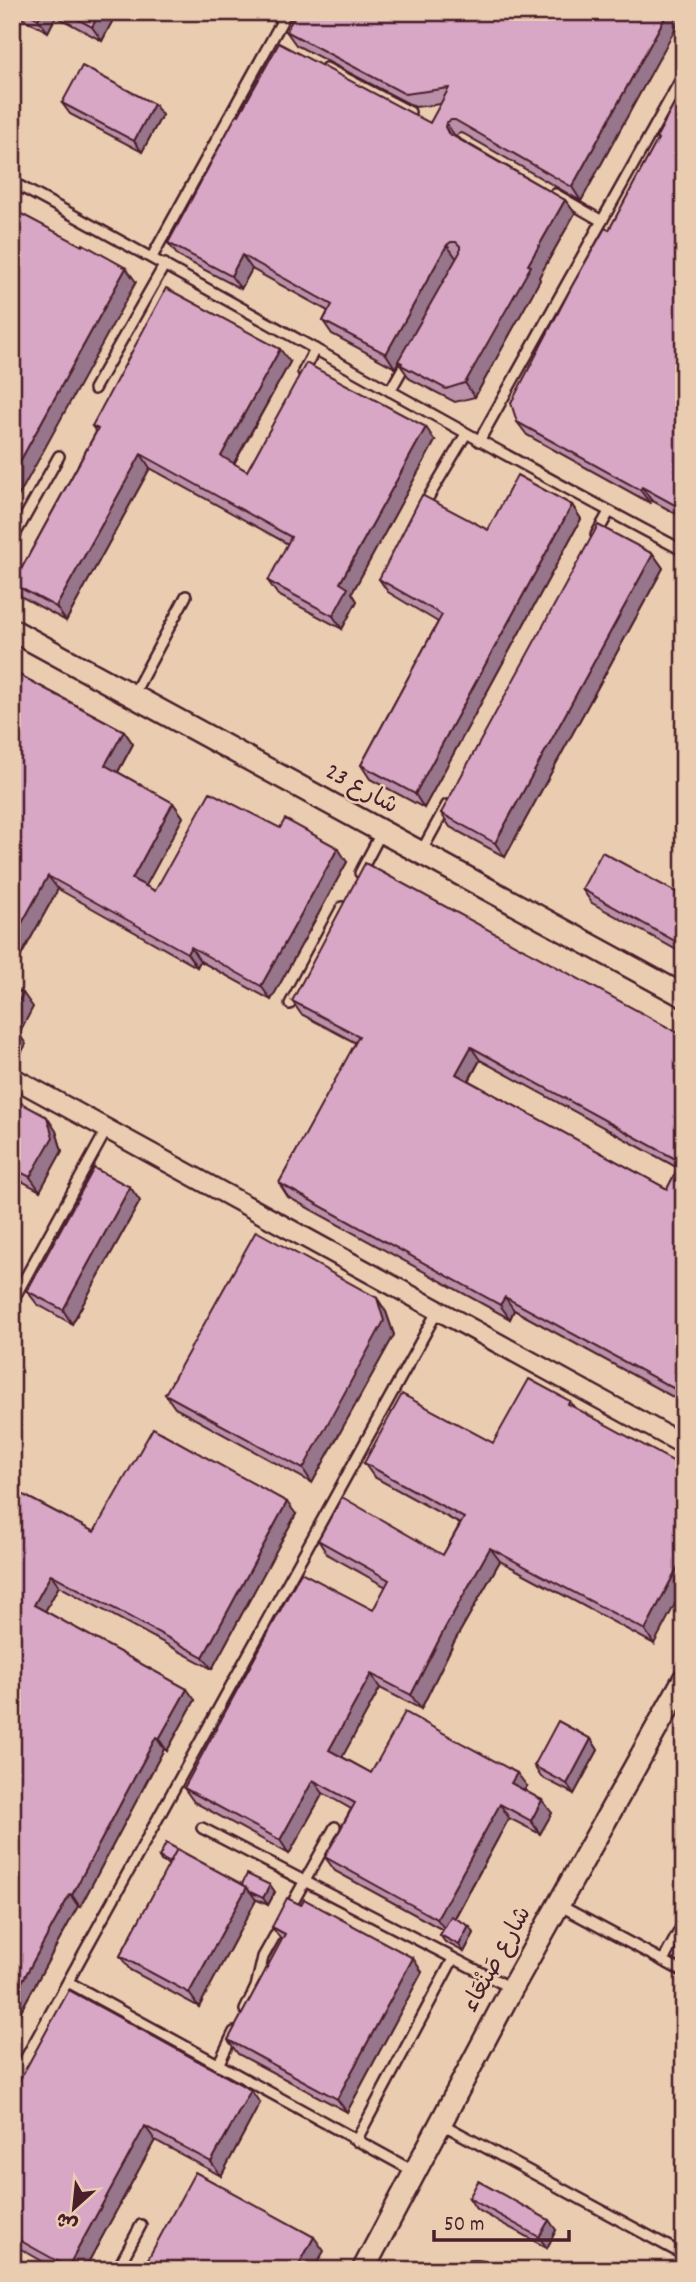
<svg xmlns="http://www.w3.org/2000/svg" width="696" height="2282" font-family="Dekko,'Playpen Sans Arabic',sans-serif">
<rect width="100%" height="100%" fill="#eacdb1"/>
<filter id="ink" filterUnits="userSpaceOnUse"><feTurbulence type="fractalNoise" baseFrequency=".0143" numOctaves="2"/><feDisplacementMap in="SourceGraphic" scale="14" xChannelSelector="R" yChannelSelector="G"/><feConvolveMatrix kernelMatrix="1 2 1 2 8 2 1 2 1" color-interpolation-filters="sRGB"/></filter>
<g filter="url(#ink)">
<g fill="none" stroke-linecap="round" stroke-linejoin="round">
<defs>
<g id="service">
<path d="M326,68l84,44"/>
<path d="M12,182c225,121 446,250 672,369"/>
<path d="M555,194l47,27"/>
<path d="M12,196l6,-11"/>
<path d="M152,257l135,-245"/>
<path d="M303,372l12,-23"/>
<path d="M94,389l71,-125"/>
<path d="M390,391l18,-32"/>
<path d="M479,441l205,-367"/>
<path d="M422,508l44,-74"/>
<path d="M596,535l13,-23"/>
<path d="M12,540l47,-84"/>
<path d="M133,695l53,-99"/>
<path d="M421,852l26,-47"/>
<path d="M360,873l21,-40"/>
<path d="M290,1004l52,-97"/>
<path d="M12,1302l95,-173"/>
<path d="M202,1828l309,160"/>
<path d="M559,1905l125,67"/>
<path d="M288,1911l47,-84"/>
<path d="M663,1961l21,-39"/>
<path d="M68,1982l347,190"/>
<path d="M245,2010l11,-23 7,-30 19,-34"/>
<path d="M218,2065l16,-33"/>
<path d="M12,2083l426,-773"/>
<path d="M442,2124l242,131"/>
<path d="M356,2141l97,-182"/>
<path d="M117,2270l24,-45"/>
<path d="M457,2270c11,-5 22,-6 34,0"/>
</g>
<path id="minor" d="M12,1077l672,368"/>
<g id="tertiary">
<path d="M12,630l672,366"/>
<path d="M363,2270l149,-282 172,-309"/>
</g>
</defs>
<use href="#service" stroke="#4a1f2b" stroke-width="14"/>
<use href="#minor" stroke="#4a1f2b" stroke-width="23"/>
<use href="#tertiary" stroke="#4a1f2b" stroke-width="26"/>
<use href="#service" stroke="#eacdb1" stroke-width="9"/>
<use href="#minor" stroke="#eacdb1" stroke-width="18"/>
<use href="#tertiary" stroke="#eacdb1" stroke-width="21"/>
</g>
<g fill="#ba90a9" stroke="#4a1f2b" stroke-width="2" fill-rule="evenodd">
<path d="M12,12h105l-15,29 -46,-25 -8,16 -36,-19z"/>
<path d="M684,12l-103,189 -117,-67 -4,-1 -5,3 110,64 10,13 -36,64 1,3 -65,117 -20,5 -45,-23 -12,-17 -3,6 -63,-34 -9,-13 5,-10 -76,-42 -11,20 -63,-33 -10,-13 71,-128 191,8 11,-19 -26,3 -119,-62 -10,-14z"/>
<path d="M684,86v432l-33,-18 -1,3 -123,-68 -10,-13 92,-192 48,-89 -1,-3z"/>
<path d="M62,103l100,12 -20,37 -72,-38z"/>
<path d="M290,362l-56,102 13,7 188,-30 -83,152 5,8 -15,28 -64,-34 -10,-14 20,-37 -138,-76 -84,153 -44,-24 -9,-13 83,-152 -4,-6z"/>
<path d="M572,505l9,14 -157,289 -54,-29 -9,-14 77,-143 -50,-30 -9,-13 109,-49z"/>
<path d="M653,554l10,14 -158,289 -55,-30 -9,-14z"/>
<path d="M12,671l112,60 9,13 -15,28 55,31 10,14 -38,69 10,5 125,-63 67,34 -76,138 -71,-39 -3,6 -139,-78 -46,83z"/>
<path d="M684,885v69l-92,-51 -10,-14 97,5z"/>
<path d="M292,1001l392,35v367l-170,-93 -4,9 -222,-122 -9,-14 77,-140 -55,-29zM480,1060l198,108 -11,21 -198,-108z"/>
<path d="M12,1098l44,33 6,20 -22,40 -28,-15z"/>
<path d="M130,1187l10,14 -68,123 -35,-20 -10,-13z"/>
<path d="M377,1298l9,14 8,23 -82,148 -137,-75 -10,-14z"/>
<path d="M570,1401l4,6 80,237 -154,-83 -46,81 -33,67 -41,-21 -38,69 29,16 156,13 -3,4 28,23 -12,21 -31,-16 -54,100 14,8 5,7 -10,19 -19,-10 -5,-7 3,-5 -108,-59 -10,-14 26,-48 -28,-16 -34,61 -95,-52 -10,-14 189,-178 13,-23 -59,-33 -9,-14 125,15 17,-31 -86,-47 -10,-14 129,-20z"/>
<path d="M12,1489l82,43 202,-18 -84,155 -153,-83 -14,25 150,89 -28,51 -3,-2 -84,158 -2,-1 -66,121 2,-352 -2,-1z"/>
<path d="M591,1739l7,11 -24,44 -33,-17 -7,-11z"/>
<path d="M159,1857l83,27 28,1 5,7 -7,13 -13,-6 1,1 -57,107 -69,-37 -10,-14 49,-91 -8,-4z"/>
<path d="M301,1905l121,67 -75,140 -109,-58 -10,-14 54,-99 -10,-14z"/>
<path d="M12,2094l248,9 -39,73 -66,-36 -71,130h-26l-46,-26z"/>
<path d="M469,2198l87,32 -9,18 -71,-39z"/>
</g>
<g fill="#97758a" stroke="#4a1f2b" stroke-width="2">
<path d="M42,12h11l3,4 -8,16 -10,-13z"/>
<path d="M100,12h17l-15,29 -10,-14z"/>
<path d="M668,12h16v1l-103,188 -9,-14z"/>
<path d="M154,104l8,11 -20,37 -8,-11z"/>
<path d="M446,123l9,13 -1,5 -9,-14z"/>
<path d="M565,200l10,13 -36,64 1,3 -65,117 -10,-14 63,-118z"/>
<path d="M447,245l10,14 -62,109 -9,-14z"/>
<path d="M242,255l10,14 -11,20 -10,-13z"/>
<path d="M126,268l10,14 -124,226v-32z"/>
<path d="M280,349l10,13 -60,108 -9,-14z"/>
<path d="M426,427l9,14 -83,152 5,8 -15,28 -9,-13 7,-33z"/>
<path d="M141,454l9,14 -84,153 -10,-14z"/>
<path d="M642,487l9,13 -1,3 -10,-13z"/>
<path d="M572,505l9,14 -157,289 -9,-14z"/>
<path d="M653,554l10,14 -158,289 -10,-14z"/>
<path d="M124,731l9,13 -19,35 -9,-14z"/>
<path d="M173,803l10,14 -41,76 -10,-14z"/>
<path d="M338,848l9,14 -76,138 -10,-14z"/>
<path d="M48,876l10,13 -46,83v-31z"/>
<path d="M191,947l9,14 -3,6 -10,-14z"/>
<path d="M23,993l10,14 -14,27 7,10 -8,15 -6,-8v-37z"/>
<path d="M471,1047l9,13 -15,27 -9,-13z"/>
<path d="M47,1117l9,14 6,20 -22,40 -10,-14z"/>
<path d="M130,1187l10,14 -68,123 -9,-14z"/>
<path d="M505,1297l9,13 -4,9 -10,-14z"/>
<path d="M377,1298l9,14 8,23 -82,148 -9,-14z"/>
<path d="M287,1502l9,12 -84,155 -9,-12z"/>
<path d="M490,1548l10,13 -46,81 -33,67 -10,-14 34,-67z"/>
<path d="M684,1555v32l-30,57 -9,-14z"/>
<path d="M51,1574l8,12 -17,31 -8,-12z"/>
<path d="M371,1674l9,14 -41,75 -10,-13z"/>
<path d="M187,1689l8,11 -28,51 -8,-12z"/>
<path d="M156,1737l8,12 -84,158 -8,-12z"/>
<path d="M591,1739l7,11 -24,44 -7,-10z"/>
<path d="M517,1773l10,13 -6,11 -10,-14z"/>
<path d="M313,1780l10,13 -34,61 -9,-14z"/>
<path d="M542,1800l10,13 -12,21 -9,-13z"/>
<path d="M500,1804l9,14 -62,114 -10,-13z"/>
<path d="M270,1885l5,7 -7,13 -5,-7z"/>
<path d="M247,1887l9,13 -57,107 -10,-14z"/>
<path d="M70,1894l8,12 -66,121v-27z"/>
<path d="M469,1926l5,7 -10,19 -5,-7z"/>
<path d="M413,1958l9,14 -75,140 -10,-13z"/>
<path d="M251,2090l9,13 -39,73 -10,-14z"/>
<path d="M145,2126l10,14 -71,130h-14l-2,-3z"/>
<path d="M549,2220l7,10 -9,18 -8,-11z"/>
<path d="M314,2237l10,14 -11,19h-17z"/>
</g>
<g fill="#d8a7c5" stroke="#4a1f2b" stroke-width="2" fill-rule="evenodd">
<path d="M26,12h16l-4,7z"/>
<path d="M64,12h36l-8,15z"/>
<path d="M297,12h371l-96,175 -117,-67h-4l-5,3 -1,4 3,6 117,67 -37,65 3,1 -66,117 -19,6 -45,-24 1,-2 -4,-2 62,-109v-6l-4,-4h-5l-4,3 -61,109 -63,-33 9,-16 -90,-50 -11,21 -63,-33 69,-129 2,1 40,-72 151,80 19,-35 -44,6 -119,-63z"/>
<path d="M82,66l72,38 -20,37 -72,-38z"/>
<path d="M684,86v424l-42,-23 -2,3 -123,-68 -6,-19 61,-117 33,-58 4,2 49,-91 -2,-1z"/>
<path d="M12,209l70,37 1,-2 43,24 -114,208z"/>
<path d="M166,288l114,61 -59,107 14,8 12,7 59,-108 120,64 -86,156 8,5 -15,28 -65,-35 23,-44 -150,-83 -85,153 -43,-23 85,-155 -6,-3z"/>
<path d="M517,475l55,30 -157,289 -54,-29 81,-150 -63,-36 43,-84 66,35z"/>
<path d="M598,525l55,29 -158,289 -54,-30z"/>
<path d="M12,671l112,60 -19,34 68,38 -41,76 23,12 55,-99 70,36 5,-9 53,29 -77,138 -70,-39 -4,6 -139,-77 -36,65z"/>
<path d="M602,852l77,42 5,-9v61l-102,-57z"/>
<path d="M365,863l319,173v358l-179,-97 -5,8 -221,-122 80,-147 -67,-35zM471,1047l210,115 -14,27 -211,-115z"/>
<path d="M12,988l11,5 -11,21z"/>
<path d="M12,1028l4,2 -4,7z"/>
<path d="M12,1098l35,19 6,20 -23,40 -18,-9z"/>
<path d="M94,1168l36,19 -67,123 -36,-19z"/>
<path d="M256,1231l121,67 7,23 -81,148 -138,-75z"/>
<path d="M529,1379l41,22 -2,3 116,63v88l-39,75 -155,-82 -45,80 -34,67 -40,-21 -42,76 42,23 34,-61 112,61 -6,10 31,17 -11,21 -31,-17 -63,115 -112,-62 30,-54 -42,-23 -33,60 -96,-52 117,-216 72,38 16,-30 -71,-40 24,-43 101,58 21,-37 -100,-55 38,-69 91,49z"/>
<path d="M153,1428l134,74 -84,155 -152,-83 -17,31 153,84 -28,50 -3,-2 -84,158 -2,-1 -58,106v-322l5,-9 -5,-2v-178l82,43z"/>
<path d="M558,1721l33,18 -24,45 -33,-18z"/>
<path d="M166,1843l15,8 -4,-2 -7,14 -11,-6z"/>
<path d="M177,1849l70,38 -58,106 -69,-37z"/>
<path d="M247,1874l23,11 -7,13 -13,-6 -3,-5 -5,-3z"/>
<path d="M287,1898l14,7 3,-6 109,59 -76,141 -109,-59 57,-106 -13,-7z"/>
<path d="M451,1916l18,10 -10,19 -19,-10z"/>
<path d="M69,1990l182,100 -40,72 -66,-36 -77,141 -56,-31v-142z"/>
<path d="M195,2172l119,65 -18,33h-154z"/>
<path d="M478,2181l71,39 -10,17 -70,-39z"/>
</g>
</g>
<g text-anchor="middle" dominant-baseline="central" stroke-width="5" stroke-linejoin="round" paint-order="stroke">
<g font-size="24" fill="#4a1f2b" stroke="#eacdb1">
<text transform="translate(361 790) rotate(29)">شارع 23</text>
<text transform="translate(498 1960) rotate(-61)">شارع صَنْعَاء</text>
</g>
</g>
<rect width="696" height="2282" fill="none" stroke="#eacdb1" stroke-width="42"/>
<rect x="21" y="21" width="654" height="2240" fill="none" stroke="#4a1f2b" stroke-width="2.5" filter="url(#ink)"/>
<g transform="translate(74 2208) rotate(207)" stroke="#eacdb1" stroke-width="5" paint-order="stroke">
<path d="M0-5L12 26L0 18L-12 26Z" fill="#4a1f2b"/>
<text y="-10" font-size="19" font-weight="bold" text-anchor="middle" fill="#4a1f2b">ش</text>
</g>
<path d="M434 2230v10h135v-10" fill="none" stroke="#4a1f2b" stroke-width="3.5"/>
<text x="444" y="2230" font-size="21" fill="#4a1f2b" stroke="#eacdb1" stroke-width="5" paint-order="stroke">50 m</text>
</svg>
